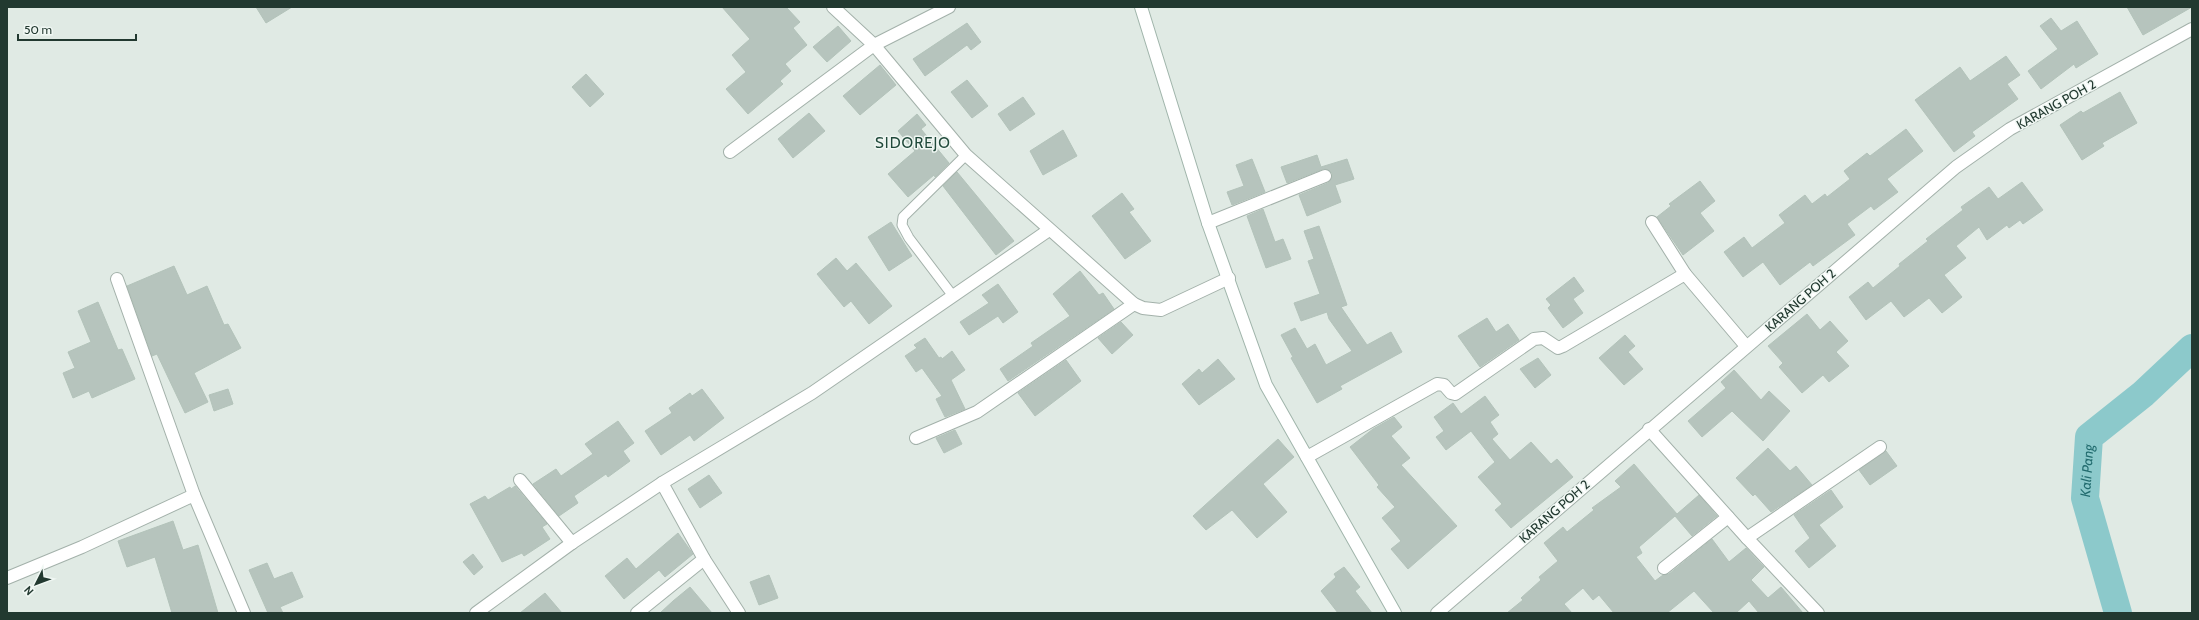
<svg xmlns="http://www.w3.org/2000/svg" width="2199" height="620" font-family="Cabin,sans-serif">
<rect width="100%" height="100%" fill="#e0eae4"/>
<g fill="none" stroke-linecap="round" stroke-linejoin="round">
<path stroke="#8cc9cb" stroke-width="28" id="s1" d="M2118,613l-33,-115 4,-61 54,-43 49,-46"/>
</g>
<g fill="#b6c4bd" stroke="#b3c3ba">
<path d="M256,7h36l-26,16z"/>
<path d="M722,7h64l14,15 -7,6 14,17 -22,19 6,7 -11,10 3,3 -35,30 -22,-25 20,-17 -14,-17 18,-16z"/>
<path d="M2127,7h65l-49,28z"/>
<path d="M2051,18l10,13 16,-10 21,33 -22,14 -2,-4 -33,25 -13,-18 30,-22 -18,-23z"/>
<path d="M967,23l14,19 -10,8 -4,-5 -42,31 -12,-17z"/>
<path d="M838,26l13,15 -24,21 -14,-15z"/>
<path d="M2006,56l14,19 -13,9 11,15 -46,33 3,4 -21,16 -39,-52 45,-33 10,14z"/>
<path d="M880,65l16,20 -36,30 -17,-19z"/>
<path d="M586,74l18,20 -14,13 -18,-20z"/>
<path d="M967,80l21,26 -16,12 -21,-26z"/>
<path d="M2120,92l17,31 -35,20 2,3 -22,14 -22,-35 21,-14 2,2z"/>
<path d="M1023,97l12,17 -25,17 -12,-17z"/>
<path d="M809,113l16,18 -32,27 -15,-19z"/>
<path d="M917,114l9,11 -5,4 28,34 -14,14 -1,-2 -26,22 -20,-23 27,-23 -17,-20z"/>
<path d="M1906,129l17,22 -36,28 11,13 -24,18 -3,-4 -24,18 8,11 -42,31 -3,-4 -30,23 -17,-23 -20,15 -19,-25 20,-15 8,11 33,-25 -6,-8 26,-20 7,9 13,-10 2,3 23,-18 -6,-8 23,-18 3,3z"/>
<path d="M1063,130l14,26 -34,19 -13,-24z"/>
<path d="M1317,155l4,12 26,-8 7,20 -19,6 6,17 -34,14 -8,-21 29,-12 4,-6v-4l-6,-4h-3l-36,14 -6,-16z"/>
<path d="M1252,159l13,33 -33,13 -5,-13 17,-6 -8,-21z"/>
<path d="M957,172l57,69 -18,14 -53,-69z"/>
<path d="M1700,181l15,20 -15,12 14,18 -31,24 -26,-38 14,-11 -2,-2z"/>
<path d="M2022,182l21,28 -20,14 -3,-4 -11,8 -2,-3 -20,15 -8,-13 -23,19 10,12 -22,17 18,22 -20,16 -13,-15 -25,19 -13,-16 -25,19 -17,-23 19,-15 5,6 27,-22 -1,-2 29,-23 -2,-2 37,-29 -2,-3 28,-20 9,12z"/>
<path d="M1122,193l12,16 -5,3 22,29 -26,18 -33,-43z"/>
<path d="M1263,209l12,33 8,-3 8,20 -25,9 -19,-52z"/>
<path d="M891,222l21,34 -23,15 -21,-34z"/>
<path d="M1319,226l28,79 -6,2 26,38 24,-13 11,20 -62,34 2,3 -25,14 -26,-45 2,-1 -12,-22 14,-7 12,21 8,-5 11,21 26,-14 -23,-32 -2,-7 -26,9 -7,-18 26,-9 -12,-33 6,-2 -10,-28z"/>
<path d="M836,258l11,13 9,-8 36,43 -23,18 -18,-23 -7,6 -27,-33z"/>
<path d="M174,266l13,29 20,-9 17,39 4,-1 13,24 -47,25 14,29 -23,11 -28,-59 -5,2 -25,-70z"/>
<path d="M1080,271l19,24 4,-2 11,16 -106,72 -8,-12 33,-23 -2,-3 39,-27 -17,-22z"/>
<path d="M1574,277l10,14 -11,8 10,14 -20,15 -15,-20 3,-3 -5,-6z"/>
<path d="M998,284l20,28 -15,11 -5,-7 -29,19 -9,-13 29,-19 -7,-8z"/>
<path d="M98,302l20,48 4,-1 13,30 -43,19 -3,-7 -16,7 -10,-25 12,-5 -7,-16 23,-10 -13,-31z"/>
<path d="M1807,314l13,16 10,-9 18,20 -12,11 13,14 -20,16 -6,-7 -21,18 -23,-26 4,-4 -15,-17z"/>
<path d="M1487,318l9,14 12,-8 11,16 -39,27 -22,-31z"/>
<path d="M1121,322l12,13 -21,19 -14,-16z"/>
<path d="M1625,335l10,11 -7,6 15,17 -19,16 -25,-27z"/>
<path d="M925,338l14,20 2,-1 1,2 10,-8 13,19 -14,10 14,29 -20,8 -9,-18 6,-3 -20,-28 -6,4 -11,-16 12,-8 -3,-3z"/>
<path d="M1538,358l13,17 -16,13 -15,-19z"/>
<path d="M1218,359l17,20 -36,26 -17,-21 17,-15 3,4z"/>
<path d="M1066,360l15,21 -46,35 -17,-23z"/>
<path d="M1734,370l27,30 8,-9 21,20 -27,30 -31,-30 -30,26 -14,-16 38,-33 -5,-6z"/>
<path d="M228,389l5,15 -19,7 -5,-16z"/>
<path d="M702,389l22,29 -30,23 -4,-6 -29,20 -16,-24 27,-18 -3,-5 21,-15 2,3z"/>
<path d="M1485,396l14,19 -9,7 8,12 -6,5 18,21 21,-18 20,22 6,-5 16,18 -62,51 -16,-18 7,-6 -24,-27 17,-15 -24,-31 -25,19 -10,-13 8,-6 -10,-14 19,-14 8,11z"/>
<path d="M1394,417l8,10 -11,9 19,22 -9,7 56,61 -49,43 -17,-20 10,-8 -19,-23 13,-11 -18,-20 2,-2 -29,-38 23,-18z"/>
<path d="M618,421l16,22 -11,8 7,10 -22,16 -2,-3 -32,22 4,7 -19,13 -26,-32 23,-15 5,7 32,-22 -8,-10z"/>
<path d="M955,430l7,14 -18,9 -8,-15z"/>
<path d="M1278,439l16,18 -31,27 24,28 -30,26 -25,-28 -26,20 -13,-14z"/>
<path d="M1768,448l22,23 6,-5 16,19 -41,27 -16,-18 -2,2 -17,-18z"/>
<path d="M1886,451l11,15 -27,19 -11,-15z"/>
<path d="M1634,464l43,50 22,-19 18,21 -25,20 -17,-20 -36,31 3,6 -6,4 19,24 8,-6 6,-1 43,-35 17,23 17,-14 18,19 -13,13 17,18 13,-11 22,26h-44l-10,-12 -13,12h-22l-20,-22 -27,22h-53l-15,-18 -6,5 -10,-12 -19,16 8,9h-65l16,-13 -2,-2 20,-18 -2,-3 19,-16 -14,-18 19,-16 4,5 27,-22 -2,-2 29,-21 -6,-6z"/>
<path d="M709,475l13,18 -22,15 -12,-19z"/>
<path d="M515,486l32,38 -5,3 8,12 -26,17 -2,-3 -20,9 -32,-58 15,-8 3,4 22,-13 1,2z"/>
<path d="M1831,490l12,17 -24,18 17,21 -27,22 -14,-17 15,-13 -16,-23z"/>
<path d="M173,521l10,29 15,-5 20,68h-46l-17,-56 -28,10 -9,-26z"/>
<path d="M678,533l15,21 -28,23 -6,-7 -35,29 -19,-23 22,-18 9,11z"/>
<path d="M473,554l10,13 -9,8 -11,-13z"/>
<path d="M267,563l7,16 18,-7 11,25 -23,10 3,6h-15l-19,-43z"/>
<path d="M1344,567l16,20 -5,4 17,22h-34l-17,-22 15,-14 -2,-3z"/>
<path d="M769,575l9,23 -19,7 -9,-23z"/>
<path d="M690,587l22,26h-52l13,-12z"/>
<path d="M545,593l17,20h-42z"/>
</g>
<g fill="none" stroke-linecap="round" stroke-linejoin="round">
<defs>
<path id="lane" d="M953,296l-44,-58 -7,-13 1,-8 63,-62"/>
<g id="street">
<path d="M833,7l41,38 92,110 168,149 9,4 18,2 68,-32"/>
<path d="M730,152l144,-107 75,-38"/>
<path d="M1652,222l33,52"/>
<path d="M1208,223l117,-47"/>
<path d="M117,279l77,216"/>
<path d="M1649,429l98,109 71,75"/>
<path d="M916,438l61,-26 157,-108"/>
<path d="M1307,457l130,-73 7,1 7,8 4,1 79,-55 9,-1 15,10 5,-2 122,-72 61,72"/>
<path d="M520,480l52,63"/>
<path d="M662,483l42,76 35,54"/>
<path d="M1747,538l133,-91"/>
<path d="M1664,568l64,-51"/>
<path d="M7,578l75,-31 112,-52 50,118"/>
<path d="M476,613l96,-70 90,-60 150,-90 237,-163"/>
<path d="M637,613l67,-54"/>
<path d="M1437,613l519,-446 54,-38 182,-100"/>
</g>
<path id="secondary" d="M1141,7l67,216 58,162 129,228"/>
</defs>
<use href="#lane" stroke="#a3b1aa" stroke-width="11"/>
<use href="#street" stroke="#a3b1aa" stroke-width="14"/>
<use href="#secondary" stroke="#a0b5ab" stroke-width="14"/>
<use href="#lane" stroke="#fff" stroke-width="9"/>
<use href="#street" stroke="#fff" stroke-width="12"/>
<use href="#secondary" stroke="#fff" stroke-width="12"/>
</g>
<g text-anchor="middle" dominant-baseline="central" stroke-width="3" stroke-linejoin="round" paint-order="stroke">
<g font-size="13" fill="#223930" stroke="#f0f7f3">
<text transform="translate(2056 104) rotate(-29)">KARANG POH 2</text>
<text transform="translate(1800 300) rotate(-41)">KARANG POH 2</text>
<text transform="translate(1554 511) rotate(-41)">KARANG POH 2</text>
</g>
<g font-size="14" font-style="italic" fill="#226c6f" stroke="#f0f7f3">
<text stroke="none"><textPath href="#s1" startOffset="147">Kali Pang</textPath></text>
</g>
<g font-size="15" letter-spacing="1" fill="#20493a" stroke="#f0f7f3">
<text x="913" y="143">SIDOREJO</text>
</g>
</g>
<rect width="2199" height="620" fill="none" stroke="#223930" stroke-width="16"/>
<g transform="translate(36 584) rotate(228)" stroke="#f0f7f3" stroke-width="3" paint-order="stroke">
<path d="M0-3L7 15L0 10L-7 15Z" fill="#223930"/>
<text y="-6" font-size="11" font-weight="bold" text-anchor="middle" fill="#223930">N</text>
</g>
<path d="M18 34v6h118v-6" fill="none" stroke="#223930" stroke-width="2"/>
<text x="24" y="34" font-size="12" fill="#223930" stroke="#f0f7f3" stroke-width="3" paint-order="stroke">50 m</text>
</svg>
